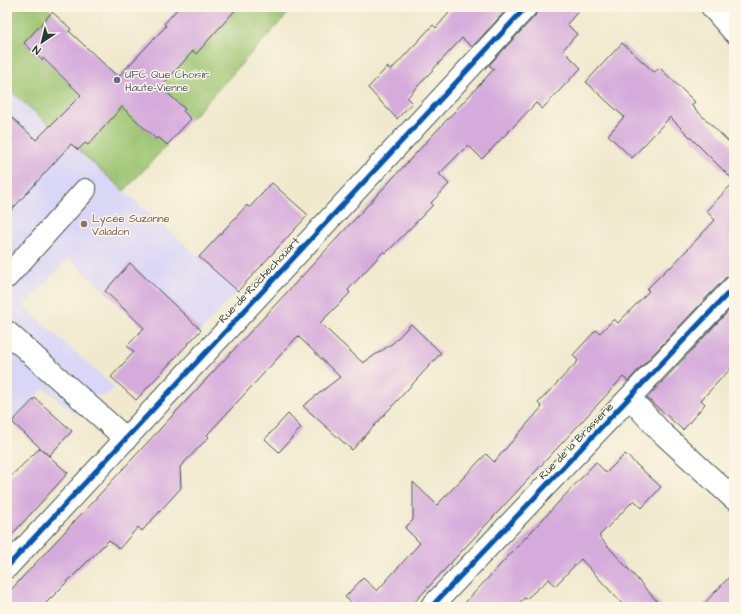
<svg xmlns="http://www.w3.org/2000/svg" width="741" height="614" font-family="'Architects Daughter',sans-serif">
<rect width="100%" height="100%" fill="#fcf5e5"/>
<filter id="ink" filterUnits="userSpaceOnUse"><feTurbulence type="fractalNoise" baseFrequency=".025" numOctaves="2"/><feDisplacementMap in="SourceGraphic" scale="8" xChannelSelector="R" yChannelSelector="G"/><feConvolveMatrix kernelMatrix="1 2 1 2 8 2 1 2 1" color-interpolation-filters="sRGB"/></filter>
<filter id="wash" filterUnits="userSpaceOnUse"><feTurbulence type="fractalNoise" baseFrequency=".012" numOctaves="4" result="noise"/><feDisplacementMap in="SourceGraphic" scale="16" xChannelSelector="R" yChannelSelector="G"/><feGaussianBlur stdDeviation="0.9" result="paint"/><feColorMatrix in="noise" values="0 0 0 0 0 0 0 0 0 0 0 0 0 0 0 0 0 1.4 0 .05"/><feComposite in="paint" operator="in"/></filter>
<g filter="url(#wash)">
<rect width="100%" height="100%" fill="#f0e9ce"/>
<path fill="#d9d6f7" d="M7,88l231,203 -63,67 -106,-100 -45,48 91,82 -9,7 -13,1 -17,19 -32,-27 -32,34 -5,-5z"/>
<g fill="#9bc471" stroke="#5d8052">
<path d="M7,7h39l6,5 -28,31 17,17 2,-2 41,36 -26,23 2,2 -8,8 -45,-39z"/>
<path d="M238,7h56l-103,112 -8,-8 2,-2 -28,-23 36,-35 3,2 31,-38 3,2z"/>
<path d="M126,107l13,16 16,16 3,-2 9,8 -43,46 -46,-41 38,-41z"/>
</g>
<g id="blocks">
<g fill="#d5abdc">
<path d="M179,7h59l-42,47 -3,-3 -32,36 24,22 -2,2 8,8 -24,26 -9,-8 -2,2 -34,-32 -34,38 -3,-2 -7,7 -7,-6 -64,71v-102l29,27 45,-45 -38,-37 -1,2 -18,-17 28,-31 19,17 -2,2 49,46 48,-51 -2,-2z"/>
<path d="M454,7h55l-37,40 -10,-9 -55,60 5,5 -15,16 -29,-31 19,-21 4,3 42,-45 3,3z"/>
<path d="M538,7h44l-15,17 10,10 -14,16 18,18 -39,41 -6,-6 -54,56 -14,-14 -29,29 10,10 -18,19 2,2 -47,48 -2,-2 -36,39 2,3 -30,30 43,40 30,-20 18,-19 30,29 -89,97 -49,-44 37,-29 -42,-41 -91,99 2,2 -29,30 1,21 -39,43 -4,-4 -19,22 -10,-9 -67,67h-35v-13l487,-525 -5,-4 46,-49z"/>
<path d="M622,43l32,29 6,-4 35,34 -4,3 43,42v34l-64,-64 -38,41 -24,-23 16,-18 -38,-35z"/>
<path d="M734,182v93l-9,3 -97,103 -5,-4 -213,230h-54l-11,-10 18,-19 14,13 43,-48 -15,-15 8,-8v-38l24,23 49,-51 8,8 48,-55 -4,-4 40,-42 -5,-6 23,-25 4,3 14,-14 4,4 31,-32 -2,-2 22,-22 1,1 45,-48 -9,-9z"/>
<path d="M272,183l36,32 -70,76 -39,-34 48,-52 2,3z"/>
<path d="M130,263l71,67 -65,70 -25,-23 23,-25 -7,-6 17,-18 -39,-37z"/>
<path d="M734,305v60l-33,35 4,4 -22,26 -36,-32z"/>
<path d="M35,398l37,33 -23,25 -37,-34z"/>
<path d="M288,414l13,14 -22,24 -14,-13z"/>
<path d="M40,448l28,25 -61,67v-60z"/>
<path d="M625,454l36,33 -19,21 -8,-8 -35,36 63,71h-37l-44,-48 -26,27 -6,-7 -23,20 -2,-1 -8,9h-55l135,-145 10,11z"/>
<path d="M734,572v35h-33z"/>
</g>
</g>
</g>
<g filter="url(#ink)">
<use href="#blocks" fill-opacity="0" stroke="#3e574b" stroke-width="1"/>
<g fill="none" stroke-linecap="round" stroke-linejoin="round">
<defs>
<g id="minor">
<path d="M712,7l22,25"/>
<path d="M7,277l78,-87"/>
<path d="M7,332l119,107"/>
<path d="M630,398l31,34 73,67"/>
<path d="M7,567l519,-560"/>
<path d="M431,607l303,-320"/>
</g>
</defs>
<use href="#minor" stroke="#3e574b" stroke-width="24"/>
<use href="#minor" stroke="#fff" stroke-width="22"/>
<defs>
<g id="cycleway">
<path d="M7,567l519,-560"/>
<path d="M431,607l303,-320"/>
</g>
</defs>
<use href="#cycleway" stroke="#fcf5e5" stroke-width="8"/>
<use href="#cycleway" stroke="#0057b8" stroke-width="5"/>
</g>
</g>
<circle fill="#5c6f8a" stroke="#fcf5e5" stroke-width="1.5" cx="117" cy="80" r="4"/>
<circle fill="#8d6e63" stroke="#fcf5e5" stroke-width="1.5" cx="84" cy="224" r="4"/>
<g text-anchor="middle" dominant-baseline="central" stroke-width="3" stroke-linejoin="round" paint-order="stroke">
<g font-size="11" fill="#4e5e75" stroke="#fcf5e5" text-anchor="start">
<text x="125" y="74">UFC Que Choisir<tspan x="125" dy="13">Haute-Vienne</tspan></text>
</g>
<g font-size="11" fill="#785e54" stroke="#fcf5e5" text-anchor="start">
<text x="92" y="218">Lycée Suzanne<tspan x="92" dy="13">Valadon</tspan></text>
</g>
<g font-size="11" fill="#1f3d34" stroke="#fcf5e5">
<text transform="translate(259 280) rotate(-47)">Rue de Rochechouart</text>
<text transform="translate(576 441) rotate(-46)">Rue de la Brasserie</text>
</g>
</g>
<rect width="741" height="614" fill="none" stroke="#fcf5e5" stroke-width="24"/>
<g transform="translate(42 42) rotate(215)" stroke="#fcf5e5" stroke-width="3" paint-order="stroke">
<path d="M0-3L7 15L0 10L-7 15Z" fill="#1f3d34"/>
<text y="-6" font-size="11" font-weight="bold" text-anchor="middle" fill="#1f3d34">N</text>
</g>
</svg>
